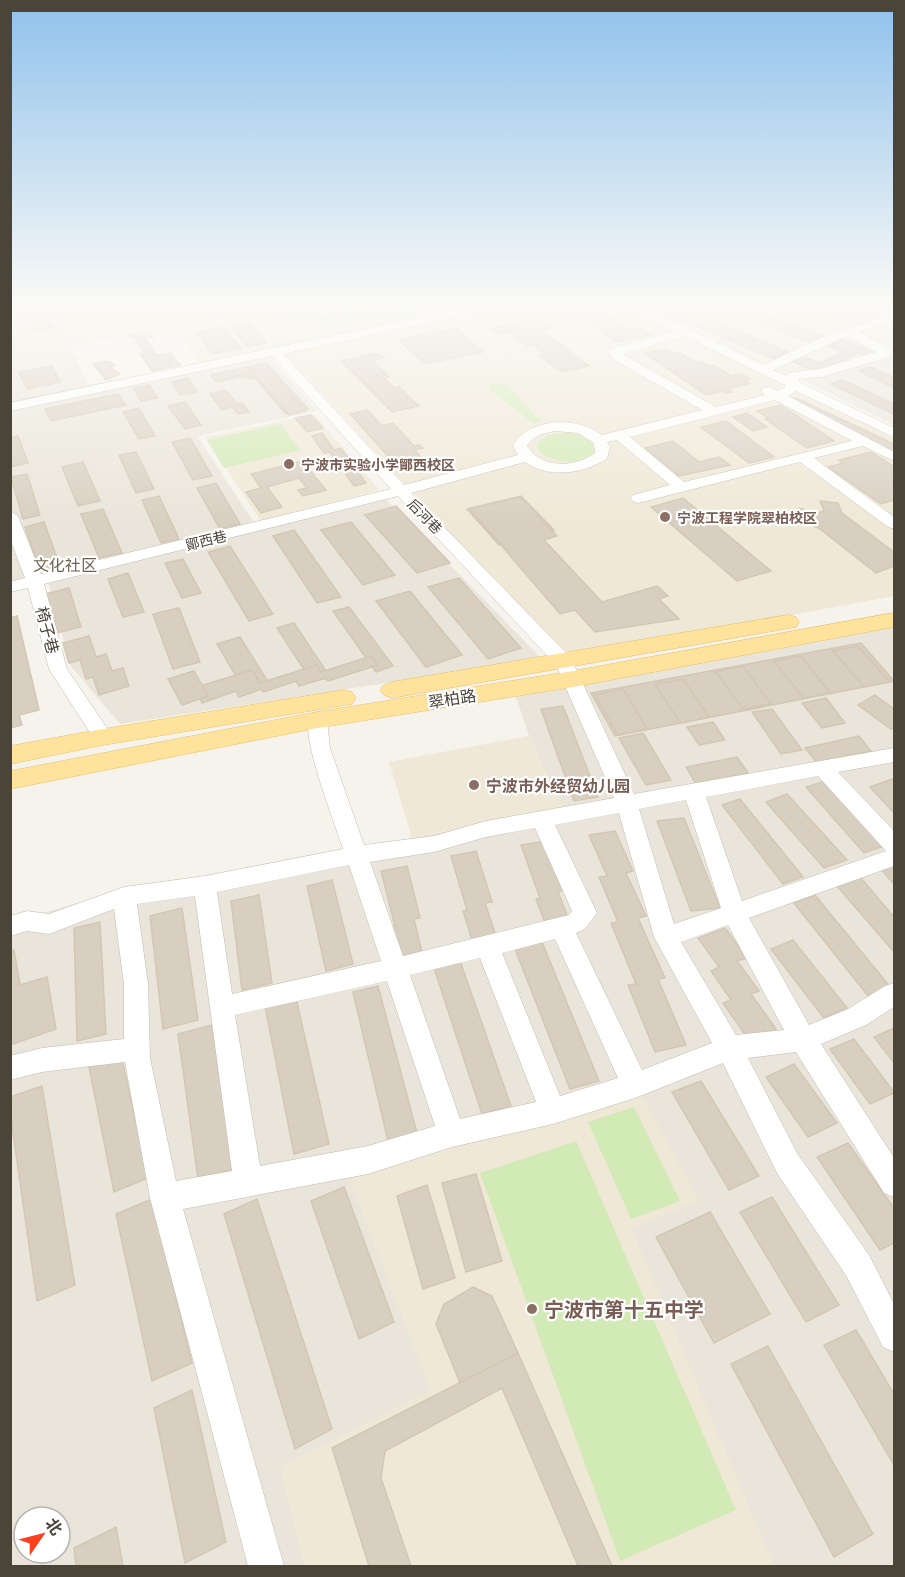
<svg xmlns="http://www.w3.org/2000/svg" width="905" height="1577" font-family="Barlow,'Noto Sans SC',sans-serif">
<rect width="100%" height="100%" fill="#f6f3ec"/>
<g fill="#eae5da" fill-rule="evenodd">
<path d="M10,304h52l8,43 20,39 -79,18z"/>
<path d="M894,353v72l-94,-46z"/>
<path d="M269,357l48,54 -120,25 62,94 127,-31 156,160 -422,65 -50,-59 -24,-92 -35,8 -1,-170z"/>
<path d="M894,626v940h-883v-644l105,-30 296,-54 150,-30 -33,-72 -15,-45zM24,1517h36v36h-36z"/>
</g>
<g fill="#efe8d6">
<path d="M894,304v15l-2,1 2,1v32l-94,27 3,14 91,44v158l-317,59 -22,-9 -277,-299 -78,16 -29,-36 -101,20 -9,-42z"/>
<path d="M314,414l65,76 -118,31 -56,-84z"/>
<path d="M529,736l34,72 -151,30 -23,-76z"/>
<path d="M638,1089l61,112 -68,27 143,338h-470l-24,-99 150,-77 -81,-212z"/>
</g>
<g fill="#d2eab5">
<path d="M273,304h23l17,10 24,5 14,-1 69,-14h35c-43,9 -149,41 -182,0z"/>
<path d="M337,304h69l-56,12z"/>
<path d="M494,383l13,2 35,37 -9,1 -44,-34 2,-5z"/>
<path d="M280,424l20,26 -76,18 -17,-28z"/>
<path d="M566,432l17,3 9,6 3,10c-13,15 -42,13 -56,0l-2,-8 11,-8z"/>
<path d="M634,1107l46,94 -49,18 -43,-97z"/>
<path d="M576,1141l160,369 -116,51 -140,-388z"/>
</g>
<path fill="#e5e3e0" d="M807,304h87v10l-37,12z"/>
<g fill="#d8cfc1" stroke="#d3c7b4" stroke-width="1.5">
<path d="M24,304h18l10,24 -17,3z"/>
<path d="M202,304h42l4,5 -35,7z"/>
<path d="M591,304l38,26 11,-2 10,7 -33,7 -47,-33z"/>
<path d="M646,304h29l27,12 -16,6z"/>
<path d="M745,306l80,31 -14,6 -80,-32z"/>
<path d="M538,318l14,10 -11,2 48,36 -28,6 -22,-17 5,-1 -12,-9 -5,1 -19,-15 -11,3 -7,-5z"/>
<path d="M709,319l80,33 -15,7 -80,-34z"/>
<path d="M248,322l18,21 -19,4 -17,-22z"/>
<path d="M223,327l18,21 -28,6 -17,-22z"/>
<path d="M456,328l27,24 -58,12 -26,-24z"/>
<path d="M149,332l4,5 -8,1 12,17 14,-2 9,12 -28,6 -12,-17 5,-1 -11,-16 -6,-1z"/>
<path d="M842,340l30,11 -9,4 -5,-2 -37,17 -4,-2 -5,2 -19,-8 11,-5 15,6 24,-11 -15,-6z"/>
<path d="M667,349l6,4 6,-1 16,10 6,-1 8,5 5,-1 17,11 9,-3 10,6 -5,1 5,3 -23,6 5,3 -7,1 -3,-2 -16,4 -62,-42z"/>
<path d="M378,353l6,5 -12,2 17,17 -5,1 11,10 4,-1 20,19 -27,6 -51,-51z"/>
<path d="M105,361l6,1 3,4 -4,1 10,7 -14,6 -13,-16z"/>
<path d="M266,363l42,46 -22,5 -30,-35 -15,-2 -25,5 -5,-7z"/>
<path d="M52,366l8,16 -33,7 -8,-17z"/>
<path d="M247,367l5,6 -37,8 -4,-6z"/>
<path d="M871,367l23,11v10l-35,-17z"/>
<path d="M269,370l36,41 -16,4 -36,-42z"/>
<path d="M188,378l9,14 -17,3 -8,-13z"/>
<path d="M842,380l52,24v10l-63,-30z"/>
<path d="M149,385l8,13 -16,3 -7,-13z"/>
<path d="M225,390l12,14 5,-1 7,9 -11,2 -6,-7 -10,3 -12,-16z"/>
<path d="M118,394l8,11 -75,16 -6,-12z"/>
<path d="M796,398l98,46v9l-105,-53z"/>
<path d="M185,402l16,23 -16,4 -17,-23z"/>
<path d="M781,405l53,36 -27,7 -42,-29 3,-1 -11,-7z"/>
<path d="M139,408l16,28 -16,3 -16,-27z"/>
<path d="M367,410l15,16 11,-3 21,23 6,-1 3,3 -9,2 9,9 -27,6 -46,-51z"/>
<path d="M747,413l20,14 -14,4 -20,-14z"/>
<path d="M311,415l12,13 -16,4 -12,-14z"/>
<path d="M726,421l48,36 -25,6 -48,-36z"/>
<path d="M322,433l12,17 7,-2 25,35 -12,3 -24,-34 -6,1 -12,-17z"/>
<path d="M18,436l10,27 -18,4v-29z"/>
<path d="M190,438l22,38 -19,4 -21,-38z"/>
<path d="M673,441l26,21 20,-5 11,8 -51,11 -34,-28z"/>
<path d="M136,452l18,37 -18,4 -17,-38z"/>
<path d="M871,452l23,15v33l-13,4 -53,-37 15,-4 -4,-3z"/>
<path d="M302,461l24,29 -23,6 -5,-6 9,-2 -8,-10 -32,9 15,20 -21,6 -15,-21 15,-4 -10,-14z"/>
<path d="M83,462l17,39 -22,5 -16,-39z"/>
<path d="M27,474l13,41 -17,4 -12,-42z"/>
<path d="M216,483l24,41 -20,5 -23,-41z"/>
<path d="M159,496l20,43 -18,4 -19,-43z"/>
<path d="M521,496l33,34 -55,15 -32,-36z"/>
<path d="M521,497l36,39 -13,4 58,62 55,-16 11,10 -9,3 20,20 -84,13 -20,-22 -15,4 -90,-105z"/>
<path d="M683,498l88,73 -34,10 -86,-74z"/>
<path d="M820,501l18,2 4,10 52,39v14l-18,7 -56,-44 -27,-13 6,-8 16,6 9,-3z"/>
<path d="M396,506l54,57 -33,10 -52,-58z"/>
<path d="M103,509l19,44 -23,5 -18,-44z"/>
<path d="M44,522l16,44 -20,5 -15,-44z"/>
<path d="M351,522l44,53 -32,10 -42,-55z"/>
<path d="M294,530l47,67 -24,6 -44,-67z"/>
<path d="M230,546l43,68 -24,7 -41,-69z"/>
<path d="M183,559l18,34 -19,5 -17,-35z"/>
<path d="M128,573l16,39 -21,5 -15,-38z"/>
<path d="M459,578l62,70 -33,11 -60,-72z"/>
<path d="M69,588l12,39 -25,6 -11,-39z"/>
<path d="M410,591l52,64 -36,12 -50,-66z"/>
<path d="M349,607l44,59 -17,6 -43,-61z"/>
<path d="M179,608l21,54 -27,7 -20,-55z"/>
<path d="M17,616l22,94 -20,5 3,10 -12,3v-110z"/>
<path d="M294,623l36,54 -18,5 -35,-54z"/>
<path d="M89,636l7,21 10,-3 6,17 11,-3 6,18 -30,9 -6,-18 -7,2 -6,-19 -11,3 -6,-20z"/>
<path d="M240,637l30,48 -24,8 -29,-49z"/>
<path d="M861,643l33,38 -279,55 -24,-43z"/>
<path d="M858,646l32,36 -26,5 -31,-36z"/>
<path d="M371,656l7,9 -50,16 -3,-3 -26,8 -3,-5 -33,11 -1,-3 -23,8 -3,-6 -34,12 -2,-5 -17,6 -5,-11 74,-23 8,13 57,-18 4,7z"/>
<path d="M801,656l29,37 -27,5 -29,-37z"/>
<path d="M743,666l28,38 -28,5 -27,-37z"/>
<path d="M194,671l14,25 -26,9 -14,-26z"/>
<path d="M683,679l26,38 -29,6 -25,-39z"/>
<path d="M623,689l24,40 -29,6 -23,-40z"/>
<path d="M875,695l19,14v18l-3,2 -33,-24z"/>
<path d="M826,698l19,25 -23,5 -20,-25z"/>
<path d="M563,706l35,91 -24,4 -33,-92z"/>
<path d="M772,709l30,41 -21,4 -29,-42z"/>
<path d="M713,722l12,18 -26,5 -12,-18z"/>
<path d="M643,733l28,47 -25,5 -27,-47z"/>
<path d="M859,736l12,15 -54,12 -12,-15z"/>
<path d="M737,757l11,16 -52,11 -10,-17z"/>
<path d="M892,779l2,3v31l-24,-26z"/>
<path d="M828,780l59,65 -23,8 -58,-66z"/>
<path d="M787,794l60,66 -23,8 -58,-66z"/>
<path d="M740,799l63,78 -20,7 -61,-79z"/>
<path d="M684,818l36,90 -29,3 -34,-90z"/>
<path d="M615,831l18,40 -7,2 20,43 -8,2 27,60 -7,1 28,66 -31,7 -27,-67 8,-1 -25,-61 7,-1 -19,-45 8,-1 -18,-41z"/>
<path d="M545,841l20,49 -7,2 12,31 -23,5 -11,-29 4,-1 -19,-53z"/>
<path d="M476,851l16,51 -7,1 11,33 -24,4 -9,-29 4,-1 -16,-54z"/>
<path d="M894,864v20l-13,-15z"/>
<path d="M407,866l13,52 -6,1 8,34 -25,4 -7,-30 5,-1 -14,-55z"/>
<path d="M860,877l34,40v35l-57,-66z"/>
<path d="M332,880l21,84 -27,7 -19,-85z"/>
<path d="M259,895l13,88 -30,7 -11,-89z"/>
<path d="M815,895l76,93 -22,9 -75,-94z"/>
<path d="M182,908l16,112 -35,9 -13,-113z"/>
<path d="M100,922l6,112 -29,7 -3,-113z"/>
<path d="M725,928l22,30 -10,3 22,30 -8,3 25,35 -27,11 -26,-37 8,-3 -20,-29 8,-4 -21,-29z"/>
<path d="M793,940l54,68 -23,10 -53,-69z"/>
<path d="M542,942l57,139 -29,8 -55,-140z"/>
<path d="M14,950l6,35 27,-8 9,52 -46,16v-94z"/>
<path d="M460,961l51,145 -29,8 -48,-146z"/>
<path d="M378,986l39,147 -29,8 -35,-149z"/>
<path d="M296,998l33,146 -35,10 -29,-148z"/>
<path d="M212,1025l24,143 -38,11 -20,-145z"/>
<path d="M894,1028v35l-20,-26z"/>
<path d="M854,1039l40,53v1l-24,11 -40,-55z"/>
<path d="M121,1055l27,123 -34,14 -25,-125z"/>
<path d="M794,1064l43,59 -29,14 -42,-60z"/>
<path d="M701,1081l58,95 -30,14 -57,-98z"/>
<path d="M42,1086l33,199 -38,16 -27,-189v-15z"/>
<path d="M848,1143l46,65v35l-14,7 -63,-93z"/>
<path d="M476,1174l26,87 -36,11 -24,-89z"/>
<path d="M427,1185l28,93 -32,11 -26,-93z"/>
<path d="M344,1187l50,135 -35,17 -48,-138z"/>
<path d="M772,1197l67,108 -33,17 -66,-110z"/>
<path d="M152,1199l40,164 -40,18 -36,-167z"/>
<path d="M257,1199l75,230 -37,20 -71,-235z"/>
<path d="M710,1212l60,102 -56,29 -58,-106z"/>
<path d="M473,1287l19,9 26,57 -58,30 -24,-59 8,-20z"/>
<path d="M856,1330l38,64v71l-70,-120z"/>
<path d="M768,1346l105,188 -39,23 -103,-193z"/>
<path d="M518,1353l94,213h-34l-76,-178 -117,63 -4,27 30,88h-42l-37,-118z"/>
<path d="M192,1390l34,152 -41,21 -31,-155z"/>
<path d="M116,1527l7,39h-47l-2,-18z"/>
</g>
<g fill="none" stroke-linecap="round" stroke-linejoin="round">
<defs>
<path id="minor" d="M484,304h23l-5,3 -219,47 121,131 114,-30 -5,-9c15,-29 65,-30 89,-11l100,-25 -89,-51 -5,-7 2,-3 65,-18 -52,-27h15l125,61 71,-33 13,-2 47,-17v7l-35,12 31,17 2,3 -6,6 -65,19 -22,2v3l95,46v9l-98,-46 -8,5 106,56v9l-31,-15 -49,12 80,59v12l-6,-2 -88,-65 -162,41 -5,-2 -3,-3 3,-3 37,-10 -53,-45 -10,2 3,5 -3,11c-21,16 -59,21 -82,4l-114,31 160,165 63,136 260,-46v14l-56,10 56,59v35l-145,52 60,107 39,-16 37,-23 9,-3v24l-28,18 -45,19 73,114v39l-10,-4 -88,-141 -48,6 49,95 72,102 25,49v48l-11,-5 -36,-70 -70,-104 -54,-110 -88,35 -82,26 -101,23 -84,27 -185,35 101,357h-36l-98,-368 -25,-136 -83,10 -32,8v-24l32,-8 82,-9v-55l-10,-75 -65,25 -22,-3 -17,5v-20l17,-5 22,3 75,-27 81,-11 138,-27c-7,-23 -44,-115 -33,-134l7,-2 7,2 3,5 3,28 34,97 70,-9 52,-15 128,-23 -58,-133 -158,-169 -354,88 23,85 46,68 -3,5 -7,2 -7,-2 -47,-73 -21,-81 -18,4v-10l15,-4 -15,-39v-28l8,5 23,58 350,-85 -119,-133 -262,55v-8zM684,336l101,49v2l-7,4 -10,-4 -5,1 -2,3 4,4 -49,12 -94,-53zM849,337l28,15 -57,17 -32,4 -1,3 -14,-6 68,-32zM775,400l77,41 -168,41 -54,-45zM555,431l23,2 16,10 1,10c-20,15 -54,16 -68,-7 5,-10 17,-13 28,-15zM818,776l68,75 -144,50 -36,-104zM686,800l35,108 -47,16 -35,-115zM619,813l35,124 58,106 -70,27 -66,-137 9,-4 12,-16 -42,-88zM535,828l37,83 -3,4 -166,41 -33,-94 64,-10 52,-15zM349,865l32,96 -149,33 -15,-102zM195,896l37,275 -56,10 -26,-123 -2,-74 -11,-80zM728,925l56,105 -48,5 -55,-93zM555,939l63,139 -58,18 -58,-143zM480,958l56,144 -76,17 -50,-144zM387,981l48,145 -67,20 -108,20 -25,-151z"/>
<g id="major">
<path d="M894,613v14l-321,60 -256,41 -307,61v-18l307,-59 256,-41z"/>
<path d="M788,615l8,2 3,5 -3,5 -404,71 -8,-3 -4,-5 4,-5 8,-3z"/>
<path d="M344,690l8,2 4,6 -4,6 -249,41 -93,19v-18l93,-17z"/>
</g>
</defs>
<use href="#minor" stroke="#c2bbae" stroke-width="1"/>
<use href="#major" stroke="#e6c16a" stroke-width="1"/>
<use href="#minor" fill="#fff" fill-rule="evenodd"/>
<use href="#major" fill="#ffe39c" fill-rule="evenodd"/>
</g>
<linearGradient id="sky" x2="0" y2="1"><stop stop-color="#8fc1ec"/><stop offset="0.58" stop-color="#fbfaf6"/><stop offset="1" stop-color="#fbfaf6" stop-opacity="0"/></linearGradient>
<rect width="905" height="525" fill="url(#sky)"/>
<g fill="#8d6e63" stroke="#fff" stroke-width="2">
<circle cx="289" cy="464" r="6"/>
<circle cx="665" cy="517" r="6"/>
<circle cx="474" cy="785" r="6"/>
<circle cx="532" cy="1309" r="6"/>
</g>
<g text-anchor="middle" dominant-baseline="central" stroke-width="4.5" stroke-linejoin="round" paint-order="stroke">
<g font-size="14" font-weight="bold" fill="#785e54" stroke="#fff" text-anchor="start">
<text x="301" y="464">宁波市实验小学鄮西校区</text>
<text x="677" y="517">宁波工程学院翠柏校区</text>
</g>
<g font-size="14" fill="#4b4439" stroke="#fff">
<text transform="translate(425 516) rotate(46)">后河巷</text>
<text transform="translate(206 540) rotate(-14)">鄮西巷</text>
</g>
<g font-size="16" fill="#6e6250" stroke="#fff">
<text x="65" y="564">文化社区</text>
</g>
<g font-size="16" fill="#4b4439" stroke="#fff">
<text transform="translate(48 630) rotate(75)">椅子巷</text>
<text transform="translate(452 698) rotate(-9)">翠柏路</text>
</g>
<g font-size="16" font-weight="bold" fill="#785e54" stroke="#fff" text-anchor="start">
<text x="486" y="785">宁波市外经贸幼儿园</text>
</g>
<g font-size="20" font-weight="bold" fill="#785e54" stroke="#fff" text-anchor="start">
<text x="544" y="1309">宁波市第十五中学</text>
</g>
</g>
<rect width="905" height="1577" fill="none" stroke="#4b4439" stroke-width="24"/>
<g transform="translate(42 1535) rotate(55)"><circle r="28" fill="#ffffff" stroke="#b7b4b0" stroke-width="1.5"/>
<path d="M0-4.5L10 22L0 15L-10 22Z" fill="#fc3f1d"/>
<text y="-9" font-size="16" font-weight="bold" text-anchor="middle" fill="#4b4439">北</text>
</g>
</svg>
